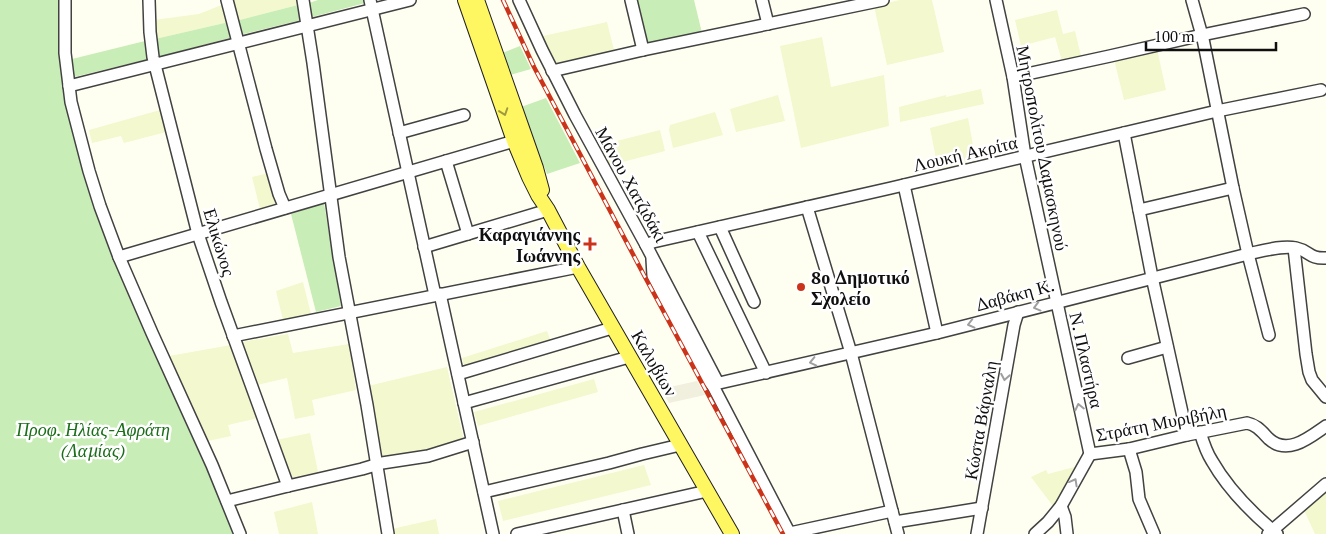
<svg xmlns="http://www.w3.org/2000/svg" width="1326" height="534" font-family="'PT Serif',serif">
<rect width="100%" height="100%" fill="#fffff1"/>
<g fill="#f3f8ce">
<path d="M231,0h66l1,5 -62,16z"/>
<path d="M900,0h32l12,52 -57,13 -13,-59z"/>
<path d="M224,4l5,18 -74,17 -1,-19 45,-6z"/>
<path d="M1057,10l6,24 12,-3 6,25 -19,5 -7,-24 -34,9 -6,-26z"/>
<path d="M607,22l8,32 -59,13 -13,-31z"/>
<path d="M822,37l9,50 53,-12 5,51 -88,22 -21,-102z"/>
<path d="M1157,49l9,41 -42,10 -10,-41z"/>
<path d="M981,89l3,15 -84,18 -1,-15 47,-12v2z"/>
<path d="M778,95l7,26 -49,11 -6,-23z"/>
<path d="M160,110l6,22 -42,11 -3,-7 -29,7 -3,-13z"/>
<path d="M715,112l8,23 -50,13 -4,-18 1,-5z"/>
<path d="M968,118l8,43 -38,8 -8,-41z"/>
<path d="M660,130l5,21 -58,15 -10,-20z"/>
<path d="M269,173l8,31 -17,5 -8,-32z"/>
<path d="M303,282l8,32 -28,6 -7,-29z"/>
<path d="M547,331l4,11 -86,27 -3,-11z"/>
<path d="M288,334l5,19 56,-9 7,46 -44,10 3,15 -20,4 -8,-41 -30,7 -15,-43z"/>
<path d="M231,345l27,73 -30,7 3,11 -23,5 -39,-85z"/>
<path d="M447,367l17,74 -83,19 -13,-74z"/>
<path d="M594,379l4,13 -120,34 -4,-14z"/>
<path d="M310,433l8,39 -27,6 -15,-38z"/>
<path d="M644,465l7,20 -148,36 -5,-20z"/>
<path d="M1078,466l-25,40 -22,-29 15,-7 2,4z"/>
<path d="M1326,490v44h-11l-11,-24z"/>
<path d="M312,502l6,32h-39l-5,-22z"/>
<path d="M436,519l3,15h-46l-1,-5z"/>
</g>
<g fill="#c8edb6">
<path d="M0,0h60l14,134 25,88 35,86 92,200 10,26h-236z"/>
<path d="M318,0h47v3l-53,14 -3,-14z"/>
<path d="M637,0h57l8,33 -54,13z"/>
<path d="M298,5l3,15 -61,15 -4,-14z"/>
<path d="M229,22l4,15 -75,20 -3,-18z"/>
<path d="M145,41l4,18 -75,18 -2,-18z"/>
<path d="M520,46l11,23 -21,6 -8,-22z"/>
<path d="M546,98l34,65 -33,11 -26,-67z"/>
<path d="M324,203l17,103 -25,6 -25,-98z"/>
</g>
<path fill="#f1efde" d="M697,381l8,14 -36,8 -8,-14z"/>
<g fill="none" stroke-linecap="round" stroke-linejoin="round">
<defs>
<g id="minor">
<path d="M65,0v53l6,49 18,69 11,35 19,51 33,76 60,132 28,69"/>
<path d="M149,0l1,32 3,25 45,177 23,68 67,184"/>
<path d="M227,0l39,149 13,45 6,14"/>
<path d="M303,0l10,63 26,194 28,148 21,129"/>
<path d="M370,0l65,295"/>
<path d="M519,0l23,50 33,65 71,130 72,138"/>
<path d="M631,0l12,50"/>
<path d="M762,0l6,24"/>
<path d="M996,0l17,77 12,79 65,298"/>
<path d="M1192,0l11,39 30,149 15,66 21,81"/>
<path d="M552,71l91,-21 240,-50"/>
<path d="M1013,77l97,-21 92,-21 102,-21"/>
<path d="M69,86l341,-86"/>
<path d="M399,133l65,-18"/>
<path d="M1124,133l28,144 35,158"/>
<path d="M446,161l22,73"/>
<path d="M904,185l33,148"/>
<path d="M807,207l44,146 47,181"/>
<path d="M1139,210l94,-22"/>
<path d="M720,227l34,75"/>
<path d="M698,232l68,141"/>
<path d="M646,245l7,-3 238,-54 326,-77 104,-21"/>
<path d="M424,247l124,-37"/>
<path d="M1294,248l12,106 3,18 3,8 14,17"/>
<path d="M119,257l395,-116"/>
<path d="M652,259l1,17 54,103 6,7 77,148"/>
<path d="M440,294l53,240"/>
<path d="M233,336l345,-69"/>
<path d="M1128,358l39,-11"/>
<path d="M458,374l154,-46"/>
<path d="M713,386l2,-2 222,-51 311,-79c14,-3 34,-9 48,-6 14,3 13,11 30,10"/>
<path d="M464,403l165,-46"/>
<path d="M1200,432c3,10 6,20 12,29 16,28 41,53 65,73"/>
<path d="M1129,449l7,23 3,27 15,35"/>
<path d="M1090,454l39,-5 58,-14 60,-12c10,2 15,9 22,16 19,17 41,-2 57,-13"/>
<path d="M484,492l125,-29 33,-9 38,-9"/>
<path d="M227,501l61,-15 74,-17 20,-6 46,-7 45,-14"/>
<path d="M1061,506l4,11 2,17"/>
<path d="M623,510l5,24"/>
<path d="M895,522l87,-14"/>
<path d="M790,533l102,-22"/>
<path d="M517,534l190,-43"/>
<path d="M977,534l37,-209 4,-13"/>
<path d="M1035,534l13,-12 13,-16 29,-52"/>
<path d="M1268,534l58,-50"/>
</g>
<g id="major">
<path d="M465,0l49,141 15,36 9,18 10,15 30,57 154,267"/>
<path d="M477,0l59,168 6,22"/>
</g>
</defs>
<use href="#minor" stroke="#424242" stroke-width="14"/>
<use href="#major" stroke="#202020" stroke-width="16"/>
<use href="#minor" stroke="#fff" stroke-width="11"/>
<use href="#major" stroke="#fff761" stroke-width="14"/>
<defs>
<path id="rail" d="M503,0l31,67 111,210 138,257"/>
</defs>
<use href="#rail" stroke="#cb341b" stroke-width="4.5"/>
<use href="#rail" stroke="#fff" stroke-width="2.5" stroke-dasharray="8" stroke-linecap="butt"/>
</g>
<defs><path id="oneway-chevron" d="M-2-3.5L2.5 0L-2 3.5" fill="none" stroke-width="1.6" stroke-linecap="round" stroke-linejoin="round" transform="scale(1.25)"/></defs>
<use stroke="#9f9a40" href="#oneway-chevron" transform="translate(504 112) rotate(71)"/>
<g stroke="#9f9f9f">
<use href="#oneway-chevron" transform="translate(1037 307) rotate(165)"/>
<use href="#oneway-chevron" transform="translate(971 324) rotate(166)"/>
<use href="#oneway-chevron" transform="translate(813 362) rotate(167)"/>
<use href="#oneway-chevron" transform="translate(1005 377) rotate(100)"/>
<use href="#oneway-chevron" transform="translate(1079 407) rotate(-103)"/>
<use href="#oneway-chevron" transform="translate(1074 482) rotate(-61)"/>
</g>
<g fill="#cb341b" stroke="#fff" stroke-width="2">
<path d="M587.5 236.5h5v5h5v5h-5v5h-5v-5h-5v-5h5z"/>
<circle cx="801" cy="287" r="5"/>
</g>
<g text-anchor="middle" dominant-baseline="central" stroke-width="5" stroke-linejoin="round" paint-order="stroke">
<g font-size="18" fill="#0f0f0f" stroke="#fff">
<text transform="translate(1043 148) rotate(79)">Μητροπολίτου Δαμασκηνού</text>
<text transform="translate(965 153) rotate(-13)">Λουκή Ακρίτα</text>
<text transform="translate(632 184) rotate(61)">Μάνου Χατζιδάκι</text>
<text transform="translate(220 242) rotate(73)">Ελικώνος</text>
<text transform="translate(1015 294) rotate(-15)">Δαβάκη Κ.</text>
<text transform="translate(1087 360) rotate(77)">Ν. Πλαστήρα</text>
<text transform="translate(655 363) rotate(60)">Καλυβίων</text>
<text transform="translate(980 420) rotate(-80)">Κώστα Βάρναλη</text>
<text transform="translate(1161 422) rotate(-11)">Στράτη Μυριβήλη</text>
</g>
<g font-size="18" font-weight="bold" fill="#0f0f0f" stroke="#fff" text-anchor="end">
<text x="580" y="234">Καραγιάννης<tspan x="580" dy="21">Ιωάννης</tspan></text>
<text x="811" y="277" text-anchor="start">8ο Δημοτικό<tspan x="811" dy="21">Σχολείο</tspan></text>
</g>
<g font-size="18" font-style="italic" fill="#1a6d19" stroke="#fff">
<text x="93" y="429">Προφ. Ηλίας-Αφράτη<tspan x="93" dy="21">(Λαμίας)</tspan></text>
</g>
</g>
<path d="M1146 42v8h130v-8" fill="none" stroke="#0f0f0f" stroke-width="2.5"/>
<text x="1154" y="42" font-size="15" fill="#0f0f0f" stroke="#ffffff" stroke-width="4" paint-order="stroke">100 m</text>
</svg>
